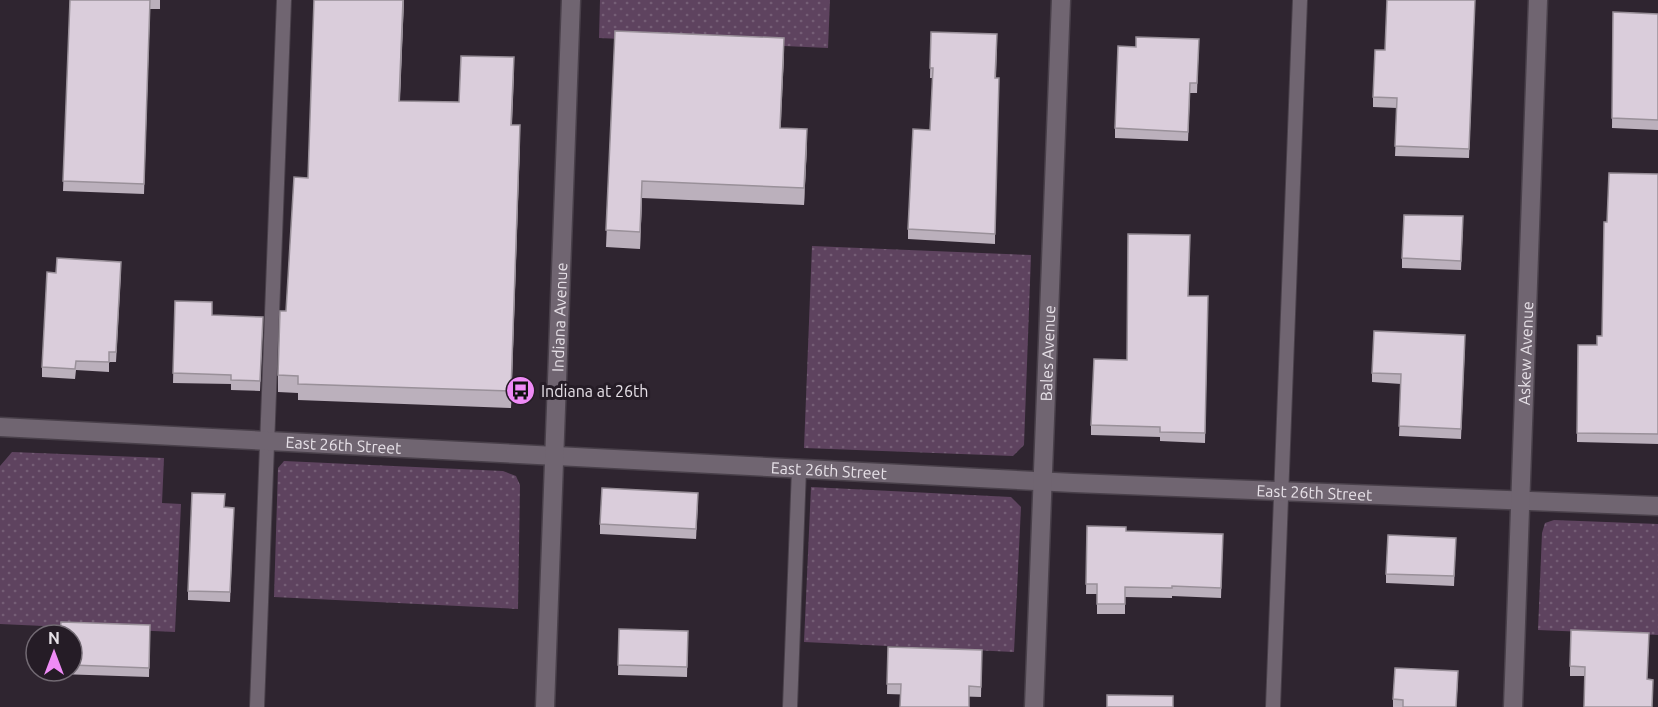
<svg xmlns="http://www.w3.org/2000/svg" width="1658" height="707" font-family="Ubuntu,sans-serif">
<defs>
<pattern id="grass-dots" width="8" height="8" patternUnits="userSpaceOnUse" patternTransform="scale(1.5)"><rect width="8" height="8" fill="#5e435f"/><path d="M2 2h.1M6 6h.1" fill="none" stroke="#755e76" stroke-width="1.8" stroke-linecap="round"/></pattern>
</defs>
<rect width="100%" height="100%" fill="#2f2530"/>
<g fill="url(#grass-dots)">
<path d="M600,0h230l-2,48 -229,-10z"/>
<path d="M812,246l219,9 -7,190 -11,11 -209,-8z"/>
<path d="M12,452l152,6 -2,45 19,1 -6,128 -175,-8v-158z"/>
<path d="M284,461l219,10 13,5 4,9 -2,124 -244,-12 4,-129z"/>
<path d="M811,487l200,10 10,10 -7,145 -210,-10z"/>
<path d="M1554,520l104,4v111l-120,-5 4,-97 3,-10z"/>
</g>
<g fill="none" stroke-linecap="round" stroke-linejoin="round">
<defs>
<g id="lane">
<path d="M257,707l27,-707"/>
<path d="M790,707l9,-238"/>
<path d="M1273,707l27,-707"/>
</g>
<g id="street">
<path id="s1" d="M0,427l1074,56 584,23"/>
<path id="s2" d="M1034,707l27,-707"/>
<path id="s3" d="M1513,707l25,-707"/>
</g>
<g id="secondary">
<path id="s4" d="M545,707l26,-707"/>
</g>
</defs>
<use href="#lane" stroke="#49404a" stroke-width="16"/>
<use href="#street" stroke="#49404a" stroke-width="21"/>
<use href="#secondary" stroke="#49404a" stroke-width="21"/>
<use href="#lane" stroke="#706571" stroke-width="14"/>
<use href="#street" stroke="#706571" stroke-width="18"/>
<use href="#secondary" stroke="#706571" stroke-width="18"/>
</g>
<g fill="#bbb0bc">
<path d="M70,0h90v9h-10l-6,185 -81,-3z"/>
<path d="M314,0h90l-4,101 59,1 55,-28 -2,51 8,17 -9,266 -213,-8v-7l-20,-1v-17l8,-64 22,-133z"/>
<path d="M1475,0l-6,158 -74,-2 2,-48 -24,-1v-10l12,-47z"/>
<path d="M1613,12l45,2v116l-46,-2z"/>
<path d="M615,31l169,24 -4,73 27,18 -3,59 -162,-7 -2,51 -34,-2z"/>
<path d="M931,32l66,12 -1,34 -1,166 -87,-5v-10l22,-99 3,-52h-3z"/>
<path d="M1199,39l-2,54h-7l-2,48 -73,-3v-10l21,-81z"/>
<path d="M1658,174v270l-81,-2 1,-97h19l5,-9 5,-114z"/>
<path d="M1463,226l-2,44 -59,-2v-10z"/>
<path d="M121,272l-5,90h-7v10l-33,-2 -1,9 -33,-2v-10l14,-94z"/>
<path d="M1189,296h19l-3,147 -45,-2v-4l-69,-2v-10z"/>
<path d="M175,301l37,14 51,2 -3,74 -29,-1v-6l-58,-1z"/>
<path d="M1465,345l-4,94 -62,-3 2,-52 -29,-2v-9z"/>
<path d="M698,503l-2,36 -96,-5v-10z"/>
<path d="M225,507l9,1 -4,94 -42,-2v-9z"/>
<path d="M1087,526l39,5 97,3 -2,64 -49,-2v2l-47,-1v17h-28v-20h-11z"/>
<path d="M1456,538l-2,48 -68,-3v-9z"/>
<path d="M619,629l69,2 -1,46 -69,-2z"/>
<path d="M72,635h78l-1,42 -90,-3v-3h13z"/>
<path d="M1649,643l-64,33h-15v-10z"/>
<path d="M888,647l94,3 -1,47 -94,-3z"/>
<path d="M1458,681l-2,26h-63v-8z"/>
</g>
<g fill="#999099">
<path d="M403,0h1l-5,117v-16z"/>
<path d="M784,38v17l-4,90v-17z"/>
<path d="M520,125v17l-9,266v-17z"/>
<path d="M807,129v17l-3,59v-17z"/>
<path d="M642,181v17l-2,51v-17z"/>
</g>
<g fill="#dacddb" stroke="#999099" stroke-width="1.5">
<path d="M70,0h80l-6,184 -81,-3z"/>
<path d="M314,0h89l-4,101 60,1 2,-46 53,1 -3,68h9l-9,266 -213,-7v-8l-20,-1 2,-64h6l8,-134 14,1z"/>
<path d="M1387,0h88l-6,149 -74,-3 2,-48 -24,-1 2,-47h10z"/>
<path d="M1613,12l45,2v106l-46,-2z"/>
<path d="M615,31l169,7 -4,90 27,1 -3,59 -162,-7 -2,51 -34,-2z"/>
<path d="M931,32l66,2 -2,44h4l-4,156 -87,-5 5,-100 17,1 3,-62h-3z"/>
<path d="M1136,37l63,2 -2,44h-7l-2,49 -73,-4 3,-82 18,1z"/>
<path d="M1609,173l49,1v260l-81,-1 1,-88h19v-9h5l2,-114h3z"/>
<path d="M1404,215l59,1 -2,45 -59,-3z"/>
<path d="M1128,234l62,1 -2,61h20l-3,137 -45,-1v-5l-69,-2 3,-66 33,1z"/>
<path d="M57,258l64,4 -5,90h-7v10l-33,-1 -1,8 -33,-2 5,-95 9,1z"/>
<path d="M175,301l37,1v13l51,2 -3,64 -29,-1v-5l-58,-2z"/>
<path d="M1374,331l91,4 -4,94 -62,-3 2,-52 -29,-1z"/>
<path d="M602,488l96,5 -2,36 -96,-5z"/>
<path d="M192,493l33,1 -1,13 10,1 -4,84 -42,-1z"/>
<path d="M1087,526l39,1v4l97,3 -2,54 -49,-2v2l-47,-1v17h-28v-20h-11z"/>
<path d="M1388,535l68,3 -2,38 -68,-2z"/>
<path d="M61,622l89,3 -1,43 -77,-3v-30h-12z"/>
<path d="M619,629l69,2 -1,36 -69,-2z"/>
<path d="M1571,630l78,3 -2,46 6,1 -1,27h-68l1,-40 -15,-1z"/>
<path d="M888,647l94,3 -1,37 -12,-1v21h-69l1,-23h-14z"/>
<path d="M1395,668l63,3 -2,36h-53v-7l-10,-1z"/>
<path d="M1107,695l66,1v11h-66z"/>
</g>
<defs>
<symbol id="bus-disc" viewBox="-11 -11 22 22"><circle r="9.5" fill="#ef8bf6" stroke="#251c26"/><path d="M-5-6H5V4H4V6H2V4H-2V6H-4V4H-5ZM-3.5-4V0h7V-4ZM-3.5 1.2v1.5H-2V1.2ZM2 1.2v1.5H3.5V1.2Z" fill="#111"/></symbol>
</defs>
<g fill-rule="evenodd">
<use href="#bus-disc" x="504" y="374" width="33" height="33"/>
</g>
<g text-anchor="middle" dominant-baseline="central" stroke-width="6" stroke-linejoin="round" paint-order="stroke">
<g font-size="16" fill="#e6e0e7" stroke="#251c26">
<text stroke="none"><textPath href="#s4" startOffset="390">Indiana Avenue</textPath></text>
<text stroke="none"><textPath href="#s2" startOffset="354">Bales Avenue</textPath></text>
<text stroke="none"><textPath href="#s3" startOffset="354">Askew Avenue</textPath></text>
<text stroke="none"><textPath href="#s1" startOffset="344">East 26th Street</textPath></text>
<text stroke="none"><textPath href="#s1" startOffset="830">East 26th Street</textPath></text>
<text stroke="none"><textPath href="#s1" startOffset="1316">East 26th Street</textPath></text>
</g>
<g font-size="16" fill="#e6e0e7" stroke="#251c26" text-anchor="start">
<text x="541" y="391">Indiana at 26th</text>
</g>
</g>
<g transform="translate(54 653)"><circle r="28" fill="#251c26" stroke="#726a73" stroke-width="1.5"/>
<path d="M0-4.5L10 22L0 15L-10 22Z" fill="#ef8bf6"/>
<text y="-9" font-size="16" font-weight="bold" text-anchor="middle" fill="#e6e0e7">N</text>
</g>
</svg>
